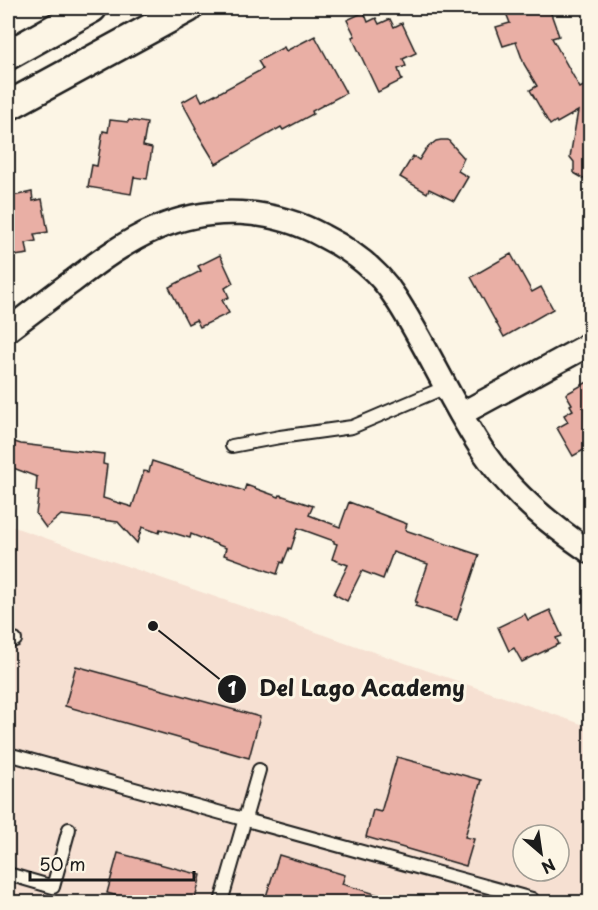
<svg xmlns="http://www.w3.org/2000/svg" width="598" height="910" font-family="'Playpen Sans',sans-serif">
<rect width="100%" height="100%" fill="#fcf5e5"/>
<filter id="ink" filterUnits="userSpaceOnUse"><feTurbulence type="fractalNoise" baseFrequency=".0167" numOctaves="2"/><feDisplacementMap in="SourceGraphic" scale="12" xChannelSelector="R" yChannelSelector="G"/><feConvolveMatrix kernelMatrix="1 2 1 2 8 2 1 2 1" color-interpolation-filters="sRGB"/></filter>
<g filter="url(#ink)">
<path fill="#f6e0d2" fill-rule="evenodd" d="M8,525l582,202v175h-582zM523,835h36v36h-36z"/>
<g fill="#e9afa5" stroke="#1c1c1c" stroke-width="1.5">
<path d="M504,8h45l10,28 -7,2 28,50 11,-6v101l-17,-10v-11l-4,-5 8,-46 -21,12 -1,-2 -6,4 -20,-35 7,-4 -13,-22 -8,-22 -13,4 -7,-19 14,-4z"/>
<path d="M364,12l4,10 8,-4 3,6 11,-5 4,8 8,-4 14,30 -13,6 3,7 -8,3 4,11 -24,12 -26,-55 3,-1 -8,-16z"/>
<path d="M315,36l31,57 -34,18 1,3 -30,16 -2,-3 -65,37 -21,-35 1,-1 -14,-26 16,-9 4,8 13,-7v1l48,-26 -5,-8 26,-14 2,4z"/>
<path d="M110,120l18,2 1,-2 18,3 -4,23 9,2 -5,31 -13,-2 -3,17 -43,-7 4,-22 5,1 6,-35 5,1z"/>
<path d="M441,140h7l16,18 -6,13 10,6 -14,24 -25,-12 -2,4 -27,-16 13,-21 6,4 7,-11 10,-8z"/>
<path d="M32,192l1,9 9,-2 6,33 -14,2 2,7 -10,2 2,11 -20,3v-60z"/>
<path d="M511,254l21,38 9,-5 12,22 -49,28 -33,-60z"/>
<path d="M220,255l13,28 -8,5 4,9 -7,3 7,13 -29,14 -4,-7 -8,4 -19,-37 32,-16 -3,-5z"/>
<path d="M591,380v66l-18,10 -16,-28 11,-6 -4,-7 9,-5 -3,-5 2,-1 -6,-10z"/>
<path d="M8,440l13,4 83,10 -1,10 4,1 -4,33 29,9 12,-36 5,1 3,-11 92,30 2,-6 33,12 1,-2 33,11 -4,9 31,12 9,-25 58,22 -2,6 74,25 -22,65 -42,-14 2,-4h-2l13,-38 -35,-12 -10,27 -21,-8 -15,30 -13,-7 14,-29 -16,-6 5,-15 -3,-1v-2l-36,-13 -7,21 -2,-1 -6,15 -2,-1 -4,12 -53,-19 2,-7 -35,-14 -1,4 -30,-9 -1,4 -17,-6 -5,16 -19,-21 -57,-7 -15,13 -10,-14 3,-23h-3l1,-14 -29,-11z"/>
<path d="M550,610l12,26 -6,2 3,6 -37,18 -8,-14 -5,3 -11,-24 27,-13 3,6z"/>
<path d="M76,666l184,51 -11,41 -184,-52z"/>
<path d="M397,757l84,23 -16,57 9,2 -8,27 -100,-29 7,-27 8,2z"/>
<path d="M118,853l83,22 -7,28h-52l-35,-10z"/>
<path d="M279,855l66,20 -3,9 47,14v5h-125z"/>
</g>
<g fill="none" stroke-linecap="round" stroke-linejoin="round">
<defs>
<g id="service">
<path d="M232,446l48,-9 72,-10 94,-40"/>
<path d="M8,641l7,-1"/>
<path d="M8,754l524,145"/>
<path d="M8,874l45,13 16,-58"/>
<path d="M221,902l38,-132"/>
</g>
<g id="minor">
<path d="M8,330c21,-16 43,-33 65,-49 26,-20 53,-40 84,-53 53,-23 115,-20 166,8 28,14 55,34 72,61 33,50 56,107 90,157 27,40 66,71 105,98"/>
<path d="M461,414l129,-70"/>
</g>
<g id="tertiary">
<path d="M8,55l84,-47"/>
<path d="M8,106l180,-98"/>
</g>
</defs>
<use href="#service" stroke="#1c1c1c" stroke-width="16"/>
<use href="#minor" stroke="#1c1c1c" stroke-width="27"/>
<use href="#tertiary" stroke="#1c1c1c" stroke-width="33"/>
<use href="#service" stroke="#fcf5e5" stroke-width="12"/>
<use href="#minor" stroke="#fcf5e5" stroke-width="22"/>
<use href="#tertiary" stroke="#fcf5e5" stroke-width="28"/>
</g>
</g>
<path fill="none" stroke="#1c1c1c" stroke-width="2" d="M153 626L232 689"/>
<g fill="#1c1c1c" stroke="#fcf5e5" stroke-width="2">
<circle cx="153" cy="626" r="6"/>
<circle cx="232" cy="689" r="15"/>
</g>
<g font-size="18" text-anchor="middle" font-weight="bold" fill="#fff">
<text x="232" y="695">1</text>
</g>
<g font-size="22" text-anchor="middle" font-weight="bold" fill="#1c1c1c" stroke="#fcf5e5" stroke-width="6" stroke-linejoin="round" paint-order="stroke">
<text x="362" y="696">Del Lago Academy</text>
</g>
<rect width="598" height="910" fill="none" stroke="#fcf5e5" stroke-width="30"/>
<rect x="15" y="15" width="568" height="880" fill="none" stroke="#1c1c1c" stroke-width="2" filter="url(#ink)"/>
<g transform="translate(541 853) rotate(151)"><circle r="28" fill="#fcf5e5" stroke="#a29e95" stroke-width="1.5"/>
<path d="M0-4.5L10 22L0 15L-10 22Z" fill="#1c1c1c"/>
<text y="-9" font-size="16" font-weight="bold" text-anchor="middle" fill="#1c1c1c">N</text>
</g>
<path d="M30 871v9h164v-9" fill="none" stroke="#1c1c1c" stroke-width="3"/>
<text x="39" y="871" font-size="18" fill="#1c1c1c" stroke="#fcf5e5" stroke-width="4.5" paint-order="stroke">50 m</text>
</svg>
